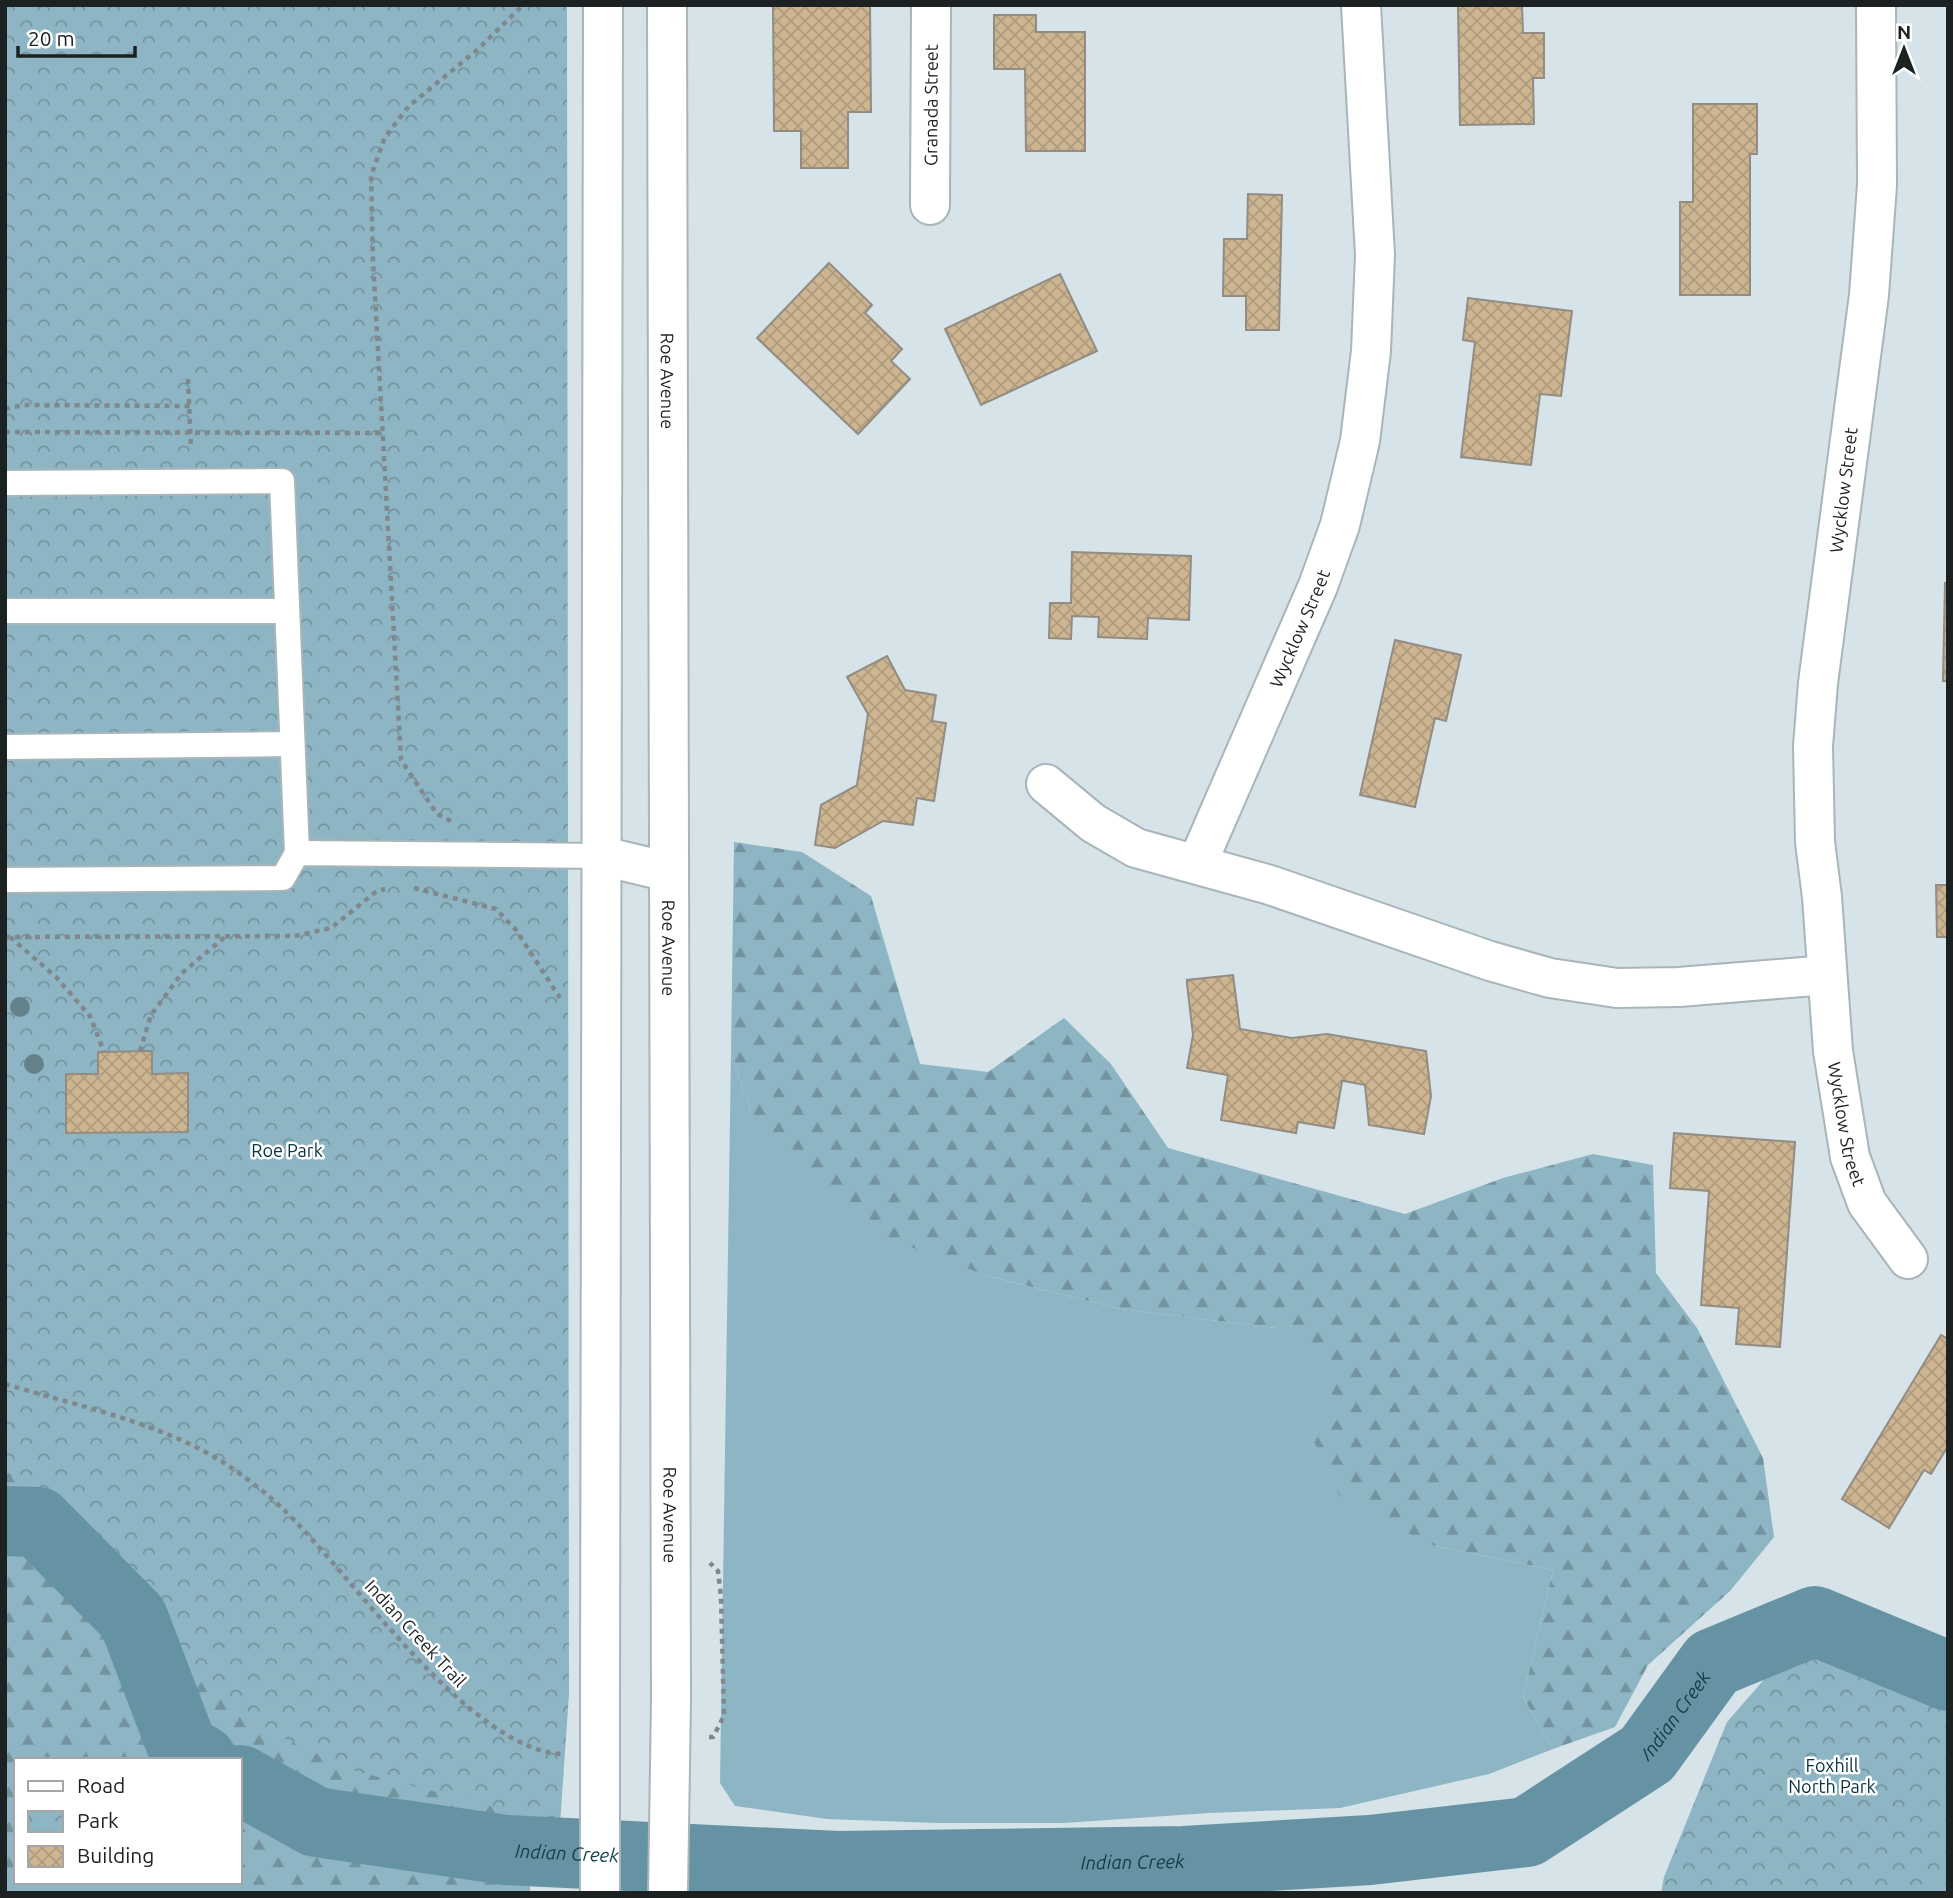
<svg xmlns="http://www.w3.org/2000/svg" width="1953" height="1898" font-family="Ubuntu,sans-serif">
<defs>
<pattern id="forest-firs" width="22" height="20" patternUnits="userSpaceOnUse" patternTransform="scale(1.75)"><rect width="22" height="20" fill="#8eb5c4"/><path d="M5 1l3.5 6h-7zM16 11l3.5 6h-7z" fill="#73939f"/></pattern>
<pattern id="park-crowns" width="20" height="18" patternUnits="userSpaceOnUse" patternTransform="scale(1.75)"><rect width="20" height="18" fill="#8eb5c4"/><path d="M2 6a3 3 0 1 1 6 0M12 15a3 3 0 1 1 6 0" fill="none" stroke="#73939f"/></pattern>
<pattern id="building-cross-hatch" width="8" height="8" patternUnits="userSpaceOnUse" patternTransform="scale(1.75)"><rect width="8" height="8" fill="#cdb591"/><path d="M0 0l8 8M0 8l8-8" fill="none" stroke="#af9b7d"/></pattern>
</defs>
<rect width="100%" height="100%" fill="#d6e3e8"/>
<path fill="#8eb5c4" d="M731,1053l20,60 237,163 133,33 156,19 66,38 -30,73 117,106 123,25 -30,127 30,52 -64,25 -149,34 -131,5 -145,10h-127l-110,-4 -92,-13 -15,-23z"/>
<g fill="url(#forest-firs)" fill-rule="evenodd">
<path d="M734,842l68,10 69,44 49,168 68,8 76,-54 47,46 57,84 237,66 98,-36 90,-24 60,11 3,108 41,55 66,130 11,79 -44,54 -82,74 -33,62 -62,22 -30,-52 30,-127 -123,-25 -90,-49 -27,-57 29,-73 -65,-38 -156,-19 -133,-33 -109,-41 -71,-57 -57,-65 -20,-60z"/>
<path d="M5,1388l527,233 -2,272h-525zM16,1760h224v122h-224z"/>
</g>
<g fill="url(#park-crowns)">
<path d="M5,5h562l2,1689 -9,130 -205,-53 -104,-47 -75,-67 -71,-102 -80,-80 -20,-2z"/>
<path d="M1815,1621l133,55v217h-287l3,-16 63,-155z"/>
</g>
<g fill="none" stroke-linecap="round" stroke-linejoin="round">
<g stroke="#6693a4" stroke-width="70">
<path d="M5,1521l33,1 95,96 50,131 19,11"/>
<path id="s1" d="M240,1780l76,42 189,28 333,16 346,-5 186,-11 157,-18 120,-78 66,-91 102,-42 133,55"/>
</g>
</g>
<g fill="url(#building-cross-hatch)" stroke="#928c83" stroke-width="2">
<path d="M773,5h97l1,107h-23v56h-47v-37h-27z"/>
<path d="M1458,5h64l1,28h21v45h-11l1,46 -74,1z"/>
<path d="M994,15h42v17h49v119h-59l-1,-82h-31z"/>
<path d="M1693,104h64v50h-7v141h-70v-93h13z"/>
<path d="M1248,194l34,1 -3,135h-33v-34h-23l1,-57h23z"/>
<path d="M829,263l43,42 -7,8 37,36 -11,12 19,18 -52,55 -101,-96z"/>
<path d="M1060,274l37,77 -116,54 -36,-76z"/>
<path d="M1468,298l104,13 -11,85 -21,-2 -9,71 -70,-8 14,-115 -12,-2z"/>
<path d="M1072,552l119,4 -2,64 -41,-2 -1,21 -49,-2 1,-20 -27,-1 -1,23 -22,-1 1,-35h21z"/>
<path d="M1945,583h3v98h-5z"/>
<path d="M1395,640l66,15 -15,66 -11,-3 -20,89 -55,-12z"/>
<path d="M887,656l18,34 31,5 -4,26 14,2 -12,78 -17,-3 -4,27 -30,-4 -48,27 -20,-3 6,-40 36,-20 11,-71 -21,-37z"/>
<path d="M1936,885h12v52h-11z"/>
<path d="M1233,975l7,54 52,9 35,-4 99,17 5,45 -7,38 -55,-9 -4,-40 -21,-4h-2l-8,47 -36,-6 -2,11 -75,-13 7,-45 -41,-7 6,-33 -6,-51v-4z"/>
<path d="M152,1051v23l36,-1v59l-122,1v-59h32v-22z"/>
<path d="M1674,1133l121,9 -15,205 -44,-3 3,-36 -38,-3 8,-114 -39,-3z"/>
<path d="M1941,1335l7,4v107l-17,28 -7,-4 -35,58 -47,-29z"/>
</g>
<g fill="none" stroke-linecap="round" stroke-linejoin="round">
<defs>
<g id="lane">
<path d="M5,483l277,-2 15,372"/>
<path d="M5,611h281"/>
<path d="M5,747l287,-3"/>
<path d="M5,880l278,-2 14,-25 305,3"/>
</g>
<g id="street">
<path id="s2" d="M1876,5l1,180 -8,110 -51,388 -5,63 2,96 7,55 11,154 17,106 17,46 41,56"/>
<path id="s3" d="M930,205l1,-200"/>
<path d="M1046,784l47,39 43,25 134,37 220,76 60,17 67,10 62,-1 148,-12"/>
<path id="s4" d="M1197,864l121,-278 22,-61 20,-84 11,-90 4,-96 -14,-250"/>
</g>
<g id="secondary">
<path id="s5" d="M667,5l4,1696"/>
<path d="M602,856l67,16"/>
<path d="M600,1697l3,-1692"/>
</g>
</defs>
<use href="#lane" stroke="#a8b5b9" stroke-width="28"/>
<use href="#street" stroke="#a8b5b9" stroke-width="42"/>
<use href="#secondary" stroke="#a8b5b9" stroke-width="42"/>
<g stroke="#7f898c" stroke-width="4.5" stroke-dasharray="5 5" stroke-linecap="butt">
<path d="M188,379l3,70"/>
<path d="M5,409l18,-4 167,1"/>
<path d="M5,432l379,1"/>
<path d="M451,821l-14,-7 -36,-54 -28,-499 -2,-85 14,-39 24,-31 68,-56 46,-45"/>
<path d="M414,888l82,21 20,21 44,68"/>
<path d="M5,937l290,-1 36,-8 46,-37 8,-2"/>
<path d="M10,937l46,40 34,39 14,36"/>
<path d="M140,1051l11,-36 31,-42 43,-36"/>
<path d="M5,1384c73,22 161,40 224,82 18,13 38,27 54,43 67,63 184,239 278,245"/>
<path d="M709,1737h4l11,-21 -3,-119 -3,-26 -8,-8"/>
</g>
<use href="#lane" stroke="#fff" stroke-width="24"/>
<use href="#street" stroke="#fff" stroke-width="38"/>
<use href="#secondary" stroke="#fff" stroke-width="38"/>
<defs>
<g id="secondary-bridge">
<path d="M600,1697v196"/>
<path d="M668,1893l3,-192"/>
</g>
</defs>
<use href="#secondary-bridge" stroke="#a8b5b9" stroke-width="42" stroke-linecap="butt"/>
<use href="#secondary-bridge" stroke="#fff" stroke-width="38"/>
</g>
<g fill="#64828c">
<circle cx="20" cy="1007" r="10"/>
<circle cx="34" cy="1064" r="10"/>
</g>
<g text-anchor="middle" dominant-baseline="central" stroke-width="5" stroke-linejoin="round" paint-order="stroke">
<g font-size="18" fill="#1c2122" stroke="#fff">
<text stroke="none"><textPath href="#s3" startOffset="100">Granada Street</textPath></text>
<text stroke="none"><textPath href="#s5" startOffset="376">Roe Avenue</textPath></text>
<text transform="translate(1843 490) rotate(-83)">Wycklow Street</text>
<text stroke="none"><textPath href="#s4" startOffset="257">Wycklow Street</textPath></text>
<text stroke="none"><textPath href="#s5" startOffset="943">Roe Avenue</textPath></text>
<text stroke="none"><textPath href="#s2" startOffset="1125">Wycklow Street</textPath></text>
<text stroke="none"><textPath href="#s5" startOffset="1510">Roe Avenue</textPath></text>
<text transform="translate(416 1633) rotate(47)">Indian Creek Trail</text>
</g>
<g font-size="18" fill="#073341" stroke="#fff">
<text x="287" y="1150">Roe Park</text>
<text x="1832" y="1765">Foxhill<tspan x="1832" dy="21">North Park</tspan></text>
</g>
<g font-size="19" font-style="italic" fill="#133d4b" stroke="#fff">
<text stroke="none"><textPath href="#s1" startOffset="1493">Indian Creek</textPath></text>
<text stroke="none"><textPath href="#s1" startOffset="340">Indian Creek</textPath></text>
<text stroke="none"><textPath href="#s1" startOffset="906">Indian Creek</textPath></text>
</g>
</g>
<rect width="1953" height="1898" fill="none" stroke="#1c2122" stroke-width="14"/>
<rect x="14" y="1758" width="228" height="126" fill="#ffffff" stroke="#a4a6a7" stroke-width="2"/>
<rect x="28" y="1781" width="35" height="10" fill="#ffffff" stroke="#a4a6a7" stroke-width="2"/>
<text x="77" y="1793" font-size="21" fill="#1c2122">Road</text>
<rect x="28" y="1811" width="35" height="21" fill="url(#park-crowns)" stroke="#a4a6a7" stroke-width="2"/>
<text x="77" y="1828" font-size="21" fill="#1c2122">Park</text>
<rect x="28" y="1846" width="35" height="21" fill="url(#building-cross-hatch)" stroke="#a4a6a7" stroke-width="2"/>
<text x="77" y="1863" font-size="21" fill="#1c2122">Building</text>
<g transform="translate(1904 49)" stroke="#ffffff" stroke-width="5" paint-order="stroke">
<path d="M0-5L12 26L0 18L-12 26Z" fill="#1c2122"/>
<text y="-10" font-size="19" font-weight="bold" text-anchor="middle" fill="#1c2122">N</text>
</g>
<path d="M18 46v10h117v-10" fill="none" stroke="#1c2122" stroke-width="3.5"/>
<text x="28" y="46" font-size="21" fill="#1c2122" stroke="#ffffff" stroke-width="5" paint-order="stroke">20 m</text>
</svg>
